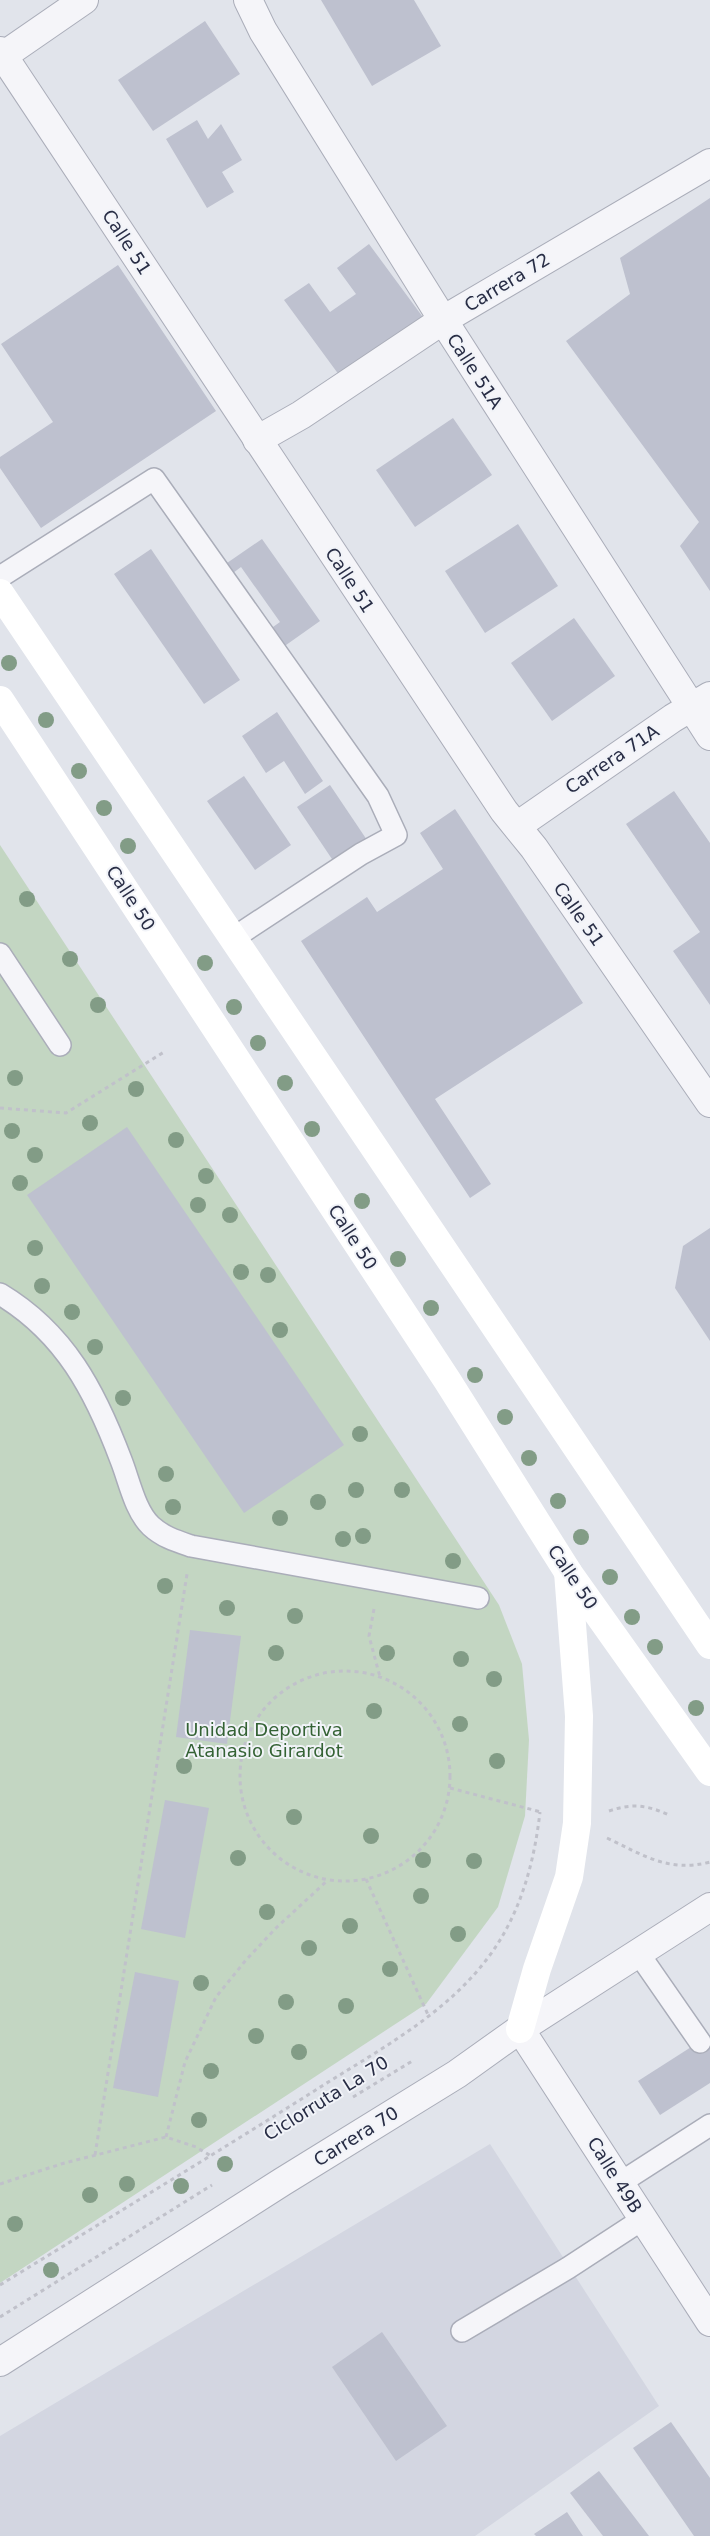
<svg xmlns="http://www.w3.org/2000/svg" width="710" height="2536" font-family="'DejaVu Sans',sans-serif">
<rect width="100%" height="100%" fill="#e1e4eb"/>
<path fill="#d3d6e1" d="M490,2144l169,262 -184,130h-475v-100z"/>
<path fill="#c3d6c2" d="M0,845l499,760 23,59 7,76 -4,76 -27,91 -72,97 -426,279z"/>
<g fill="#bec1cf">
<path d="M321,0h93l27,46 -69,40z"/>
<path d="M205,21l35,53 -87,57 -35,-51z"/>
<path d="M197,120l11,19 13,-15 21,36 -20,12 12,20 -27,16 -41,-69z"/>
<path d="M710,198v393l-30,-45 19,-24 -133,-181 64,-47 -10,-36z"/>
<path d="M369,244l56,76 -83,59 -58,-79 25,-17 21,29 26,-18 -19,-26z"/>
<path d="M118,265l98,146 -175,117 -41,-60v-11l53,-35 -52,-78z"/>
<path d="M453,418l39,57 -77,52 -39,-57z"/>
<path d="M518,524l40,62 -73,47 -40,-62z"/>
<path d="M262,539l58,82 -41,29 -13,-18 14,-10 -39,-55 -8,6 -6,-10z"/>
<path d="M151,549l89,131 -36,24 -90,-130z"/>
<path d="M574,618l41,58 -63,45 -41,-58z"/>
<path d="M277,712l46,69 -18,13 -21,-33 -18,12 -24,-37z"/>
<path d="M244,776l47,69 -36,25 -48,-69z"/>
<path d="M330,785l39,58 -33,22 -39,-58z"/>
<path d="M674,791l36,52v162l-37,-54 27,-19 -74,-108z"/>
<path d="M455,809l128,194 -148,96 56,85 -21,14 -169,-257 66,-44 10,15 66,-43 -23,-36z"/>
<path d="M127,1127l217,318 -100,68 -217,-318z"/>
<path d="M710,1228v113l-35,-53 8,-42z"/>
<path d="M190,1630l51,6 -14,108 -51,-7z"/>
<path d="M165,1800l44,8 -24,130 -44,-9z"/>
<path d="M135,1972l44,9 -21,116 -45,-9z"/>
<path d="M710,2035v48l-50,32 -22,-34z"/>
<path d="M382,2332l65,94 -51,35 -64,-94z"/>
<path d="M671,2422l39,56v58h-16l-61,-88z"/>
<path d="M599,2471l50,65h-46l-33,-43z"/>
<path d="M567,2512l16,24h-47l-2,-2z"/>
</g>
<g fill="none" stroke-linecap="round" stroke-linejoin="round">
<defs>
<g id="service">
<path d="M0,577l154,-98 224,317 18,39 -35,19 -129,85"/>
<path d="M0,954l60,91"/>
<path d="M0,1294c65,39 95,97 121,166 8,20 14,51 30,66 12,11 25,15 40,20l287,52"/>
<path d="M639,1954l61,88"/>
<path d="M620,2183l90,-58"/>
<path d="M462,2331l106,-63 75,-49"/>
</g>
<g id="minor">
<path d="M248,0l15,31 180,289 267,416"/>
<path d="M0,51l504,760 30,37 176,255"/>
<path d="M0,58l84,-58"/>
<path d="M257,440l44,-25 142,-95 267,-157"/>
<path d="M517,826l156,-108 37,-22"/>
<path d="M520,2029l190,293"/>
</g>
<path id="tertiary" d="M0,2362l282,-180 175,-108 63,-45 190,-122"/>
</defs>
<use href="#service" stroke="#aaadb9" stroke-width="24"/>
<use href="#minor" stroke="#aaadb9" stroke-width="30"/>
<use href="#tertiary" stroke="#aaadb9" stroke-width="30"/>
<g stroke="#c0c1ca" stroke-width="3" stroke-dasharray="4 4" stroke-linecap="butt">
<path d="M0,1108l66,5 98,-61"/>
<path d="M374,1609l-5,27 11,41"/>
<circle cx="345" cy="1776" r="105"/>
<path d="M450,1788l91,24"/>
<path d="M609,1811c23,-8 38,-6 60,4"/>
<path d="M607,1838c36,17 62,35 103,24"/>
<path d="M366,1879l63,138"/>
<path d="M353,2097l61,-37"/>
<path d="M166,2137l19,-75 31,-65 30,-37 30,-32 52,-48"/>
<path d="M95,2155l92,-581"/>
<path d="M0,2184l61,-20 105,-27 30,10 15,9"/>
<path d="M0,2285c104,-64 208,-127 311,-192 62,-40 131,-75 176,-134 33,-43 47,-95 53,-147"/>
<path d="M0,2317l212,-132"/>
</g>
<use href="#service" stroke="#f5f5f9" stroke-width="21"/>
<use href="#minor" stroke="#f5f5f9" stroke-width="28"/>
<use href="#tertiary" stroke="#f5f5f9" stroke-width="28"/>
<g stroke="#fff" stroke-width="28">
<path d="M0,593l710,1052"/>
<path d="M0,700l447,680 121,192 142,200"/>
<path d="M520,2029l17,-60 32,-92 8,-54 2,-107 -11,-144"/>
</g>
</g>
<g fill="#829c86">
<circle cx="9" cy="663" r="8"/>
<circle cx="46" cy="720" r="8"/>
<circle cx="79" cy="771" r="8"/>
<circle cx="104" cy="808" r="8"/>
<circle cx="128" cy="846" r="8"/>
<circle cx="27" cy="899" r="8"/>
<circle cx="70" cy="959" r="8"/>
<circle cx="205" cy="963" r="8"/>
<circle cx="98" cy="1005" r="8"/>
<circle cx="234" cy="1007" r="8"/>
<circle cx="258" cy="1043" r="8"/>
<circle cx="15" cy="1078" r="8"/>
<circle cx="285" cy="1083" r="8"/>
<circle cx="136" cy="1089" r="8"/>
<circle cx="90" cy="1123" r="8"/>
<circle cx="312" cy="1129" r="8"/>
<circle cx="12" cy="1131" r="8"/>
<circle cx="176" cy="1140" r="8"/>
<circle cx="35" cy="1155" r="8"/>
<circle cx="206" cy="1176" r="8"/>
<circle cx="20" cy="1183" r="8"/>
<circle cx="362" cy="1201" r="8"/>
<circle cx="198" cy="1205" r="8"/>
<circle cx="230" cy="1215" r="8"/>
<circle cx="35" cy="1248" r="8"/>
<circle cx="398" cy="1259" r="8"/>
<circle cx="241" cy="1272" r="8"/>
<circle cx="268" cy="1275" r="8"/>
<circle cx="42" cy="1286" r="8"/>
<circle cx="431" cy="1308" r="8"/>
<circle cx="72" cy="1312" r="8"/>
<circle cx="280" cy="1330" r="8"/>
<circle cx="95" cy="1347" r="8"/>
<circle cx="475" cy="1375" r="8"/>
<circle cx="123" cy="1398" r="8"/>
<circle cx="505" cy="1417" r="8"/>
<circle cx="360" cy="1434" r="8"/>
<circle cx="529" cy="1458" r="8"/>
<circle cx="166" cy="1474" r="8"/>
<circle cx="356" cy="1490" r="8"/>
<circle cx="402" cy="1490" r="8"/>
<circle cx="558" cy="1501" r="8"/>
<circle cx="318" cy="1502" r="8"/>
<circle cx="173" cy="1507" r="8"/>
<circle cx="280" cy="1518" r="8"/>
<circle cx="363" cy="1536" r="8"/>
<circle cx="581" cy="1537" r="8"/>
<circle cx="343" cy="1539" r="8"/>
<circle cx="453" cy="1561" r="8"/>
<circle cx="610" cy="1577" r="8"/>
<circle cx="165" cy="1586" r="8"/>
<circle cx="227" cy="1608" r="8"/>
<circle cx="295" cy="1616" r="8"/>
<circle cx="632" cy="1617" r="8"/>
<circle cx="655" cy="1647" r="8"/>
<circle cx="276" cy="1653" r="8"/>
<circle cx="387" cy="1653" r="8"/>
<circle cx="461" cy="1659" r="8"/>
<circle cx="494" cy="1679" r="8"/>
<circle cx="696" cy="1708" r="8"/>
<circle cx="374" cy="1711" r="8"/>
<circle cx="460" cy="1724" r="8"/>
<circle cx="497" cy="1761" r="8"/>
<circle cx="184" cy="1766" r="8"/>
<circle cx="294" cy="1817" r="8"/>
<circle cx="371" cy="1836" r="8"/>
<circle cx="238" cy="1858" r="8"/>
<circle cx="423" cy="1860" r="8"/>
<circle cx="474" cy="1861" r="8"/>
<circle cx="421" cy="1896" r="8"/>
<circle cx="267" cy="1912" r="8"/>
<circle cx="350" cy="1926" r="8"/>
<circle cx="458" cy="1934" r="8"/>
<circle cx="309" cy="1948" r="8"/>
<circle cx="390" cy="1969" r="8"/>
<circle cx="201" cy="1983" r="8"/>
<circle cx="286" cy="2002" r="8"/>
<circle cx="346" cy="2006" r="8"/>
<circle cx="256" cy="2036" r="8"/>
<circle cx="299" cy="2052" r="8"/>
<circle cx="211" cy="2071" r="8"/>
<circle cx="199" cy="2120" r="8"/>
<circle cx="225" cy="2164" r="8"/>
<circle cx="127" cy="2184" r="8"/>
<circle cx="181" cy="2186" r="8"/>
<circle cx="90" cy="2195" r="8"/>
<circle cx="15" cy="2224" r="8"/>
<circle cx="51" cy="2270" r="8"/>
</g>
<g text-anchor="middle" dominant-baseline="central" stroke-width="4" stroke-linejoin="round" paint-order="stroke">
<g font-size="18" fill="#282d45" stroke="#f1f3f8">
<text transform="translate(127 242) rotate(57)">Calle 51</text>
<text transform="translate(507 282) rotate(-31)">Carrera 72</text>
<text transform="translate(475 371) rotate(57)">Calle 51A</text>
<text transform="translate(350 580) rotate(57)">Calle 51</text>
<text transform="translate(612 759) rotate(-34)">Carrera 71A</text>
<text transform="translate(131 898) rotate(57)">Calle 50</text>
<text transform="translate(579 914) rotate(55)">Calle 51</text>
<text transform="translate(353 1237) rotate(57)">Calle 50</text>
<text transform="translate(573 1577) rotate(56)">Calle 50</text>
<text transform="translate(326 2098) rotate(-32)">Ciclorruta La 70</text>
<text transform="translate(356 2136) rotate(-32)">Carrera 70</text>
<text transform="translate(615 2175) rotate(58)">Calle 49B</text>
</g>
<g font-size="18" fill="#346234" stroke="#f1f3f8">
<text x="264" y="1729">Unidad Deportiva<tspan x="264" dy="21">Atanasio Girardot</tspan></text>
</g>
</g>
</svg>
